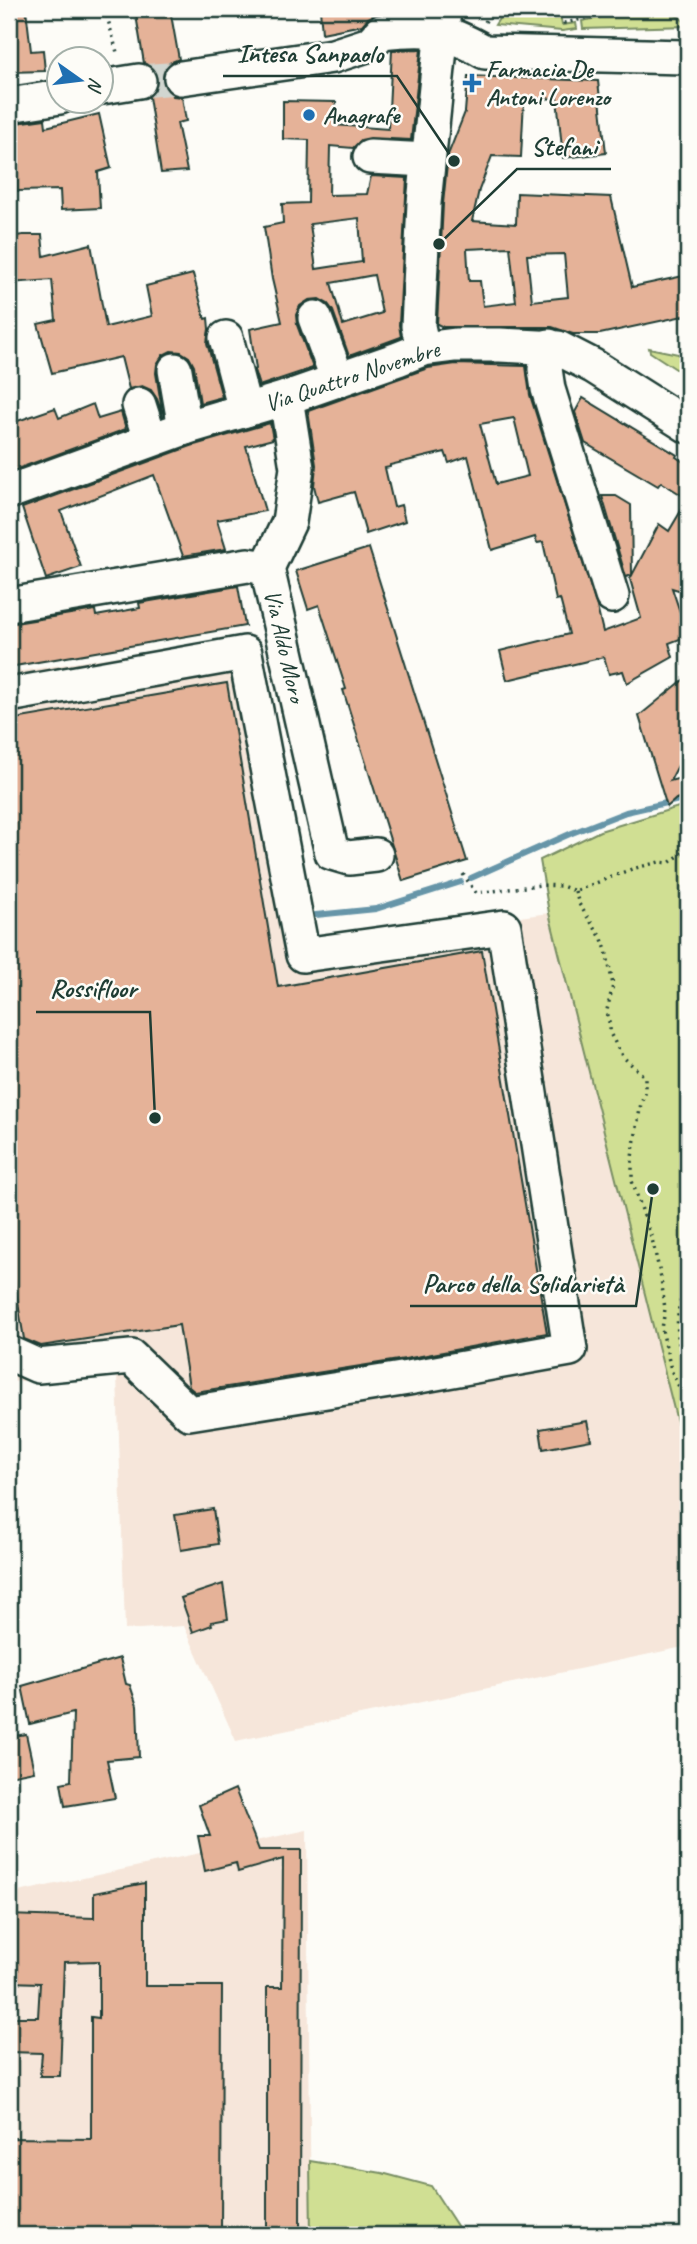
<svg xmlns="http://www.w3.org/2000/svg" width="697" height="2244" font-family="Caveat,sans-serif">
<rect width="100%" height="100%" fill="#fdfcf7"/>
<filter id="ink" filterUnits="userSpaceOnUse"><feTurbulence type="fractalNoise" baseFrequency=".0143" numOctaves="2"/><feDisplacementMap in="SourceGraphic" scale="14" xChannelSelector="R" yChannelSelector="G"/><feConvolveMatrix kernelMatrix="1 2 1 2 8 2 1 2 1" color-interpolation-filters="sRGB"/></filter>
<g filter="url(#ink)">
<g fill="#f6e6da">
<path d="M234,638l67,309 248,-34 139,552v181l-452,95 -52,-115 -59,4 -8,-256 -108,8v-709z"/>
<path d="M307,1830l4,405h-302v-341z"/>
</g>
<g fill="#d0df93" stroke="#788e64" stroke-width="2">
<path d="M505,9h54l3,16 14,-2 1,6 -15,2 -67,-6z"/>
<path d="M641,9c17,0 38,2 47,17l-105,3 -1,-8z"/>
<path d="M649,348l39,8v21l-38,-25z"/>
<path d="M688,804v661l-139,-552 -9,-53 60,-29z"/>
<path d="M310,2161l72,12 49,13 32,49h-152z"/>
</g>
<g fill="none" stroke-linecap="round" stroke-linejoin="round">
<g stroke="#6695a8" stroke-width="6">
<path d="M471,878l101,-45 54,-21 62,-14"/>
<path d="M306,916l70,-7 85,-27"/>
</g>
</g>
<g fill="#e5b298" stroke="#1f3d34" stroke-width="2" fill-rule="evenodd">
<path d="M9,9h17l5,42 12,-1 2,21 -36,1z"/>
<path d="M135,9h35l9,50 -10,4 -6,7 -1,10 4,10 7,6 9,1 4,24 -9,2 10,48 -26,2 -12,-76 8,-9 1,-9 -5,-11 -9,-5z"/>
<path d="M320,9h79l1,2 -21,2 -11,5 -6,7 -40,8z"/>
<path d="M421,49l-10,91 -41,-2 -9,2 -8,8 -23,-2 -1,49 38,-1 4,-18 36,2 -8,147 2,12 -52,19 -16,-45 -5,-7 -9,-5 -10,1 -9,6 -4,9 1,10 16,43 -54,18 -5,-16 2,-1 -6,-40 32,-7 -10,-43 -8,-52 19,-4 -1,-19 26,-1 1,-63 -26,-1v-38l53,1 -1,23 53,4 4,-79zM359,218l3,44 -46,7 -6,-45zM374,275l8,38 -39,12 -12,-42z"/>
<path d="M468,76l130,5 8,72 -43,5 -6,-60 -33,2 -3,57 -29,-1 -13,34 -7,31 44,3 1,-31 94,4 21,90 56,-12v40l-88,19h-27l-21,-7h-109l-6,-3 6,-120 5,-49 17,-43zM510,247l6,55 -33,4 -3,-25h-11l-2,-32zM564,254l4,43 -36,4 -5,-46z"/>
<path d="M99,114l12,54 -13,4 2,36 -39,2 -1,-20 -43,1v-15h-8v-52l36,-5 1,8z"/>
<path d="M23,235h19l2,21 47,-12 15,83 46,-11 -6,-30 47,-12 12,45 3,-1 1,11 -2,14 15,54 -22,6 -6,-37 -5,-9 -8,-5 -10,-1 -8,4 -6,9 -1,9 7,43 -6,-17 -6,-9 -9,-4 -13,3 -8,-32 -69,16 -14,-49 18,-4 -4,-40 -43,3v-46z"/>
<path d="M456,364l70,2 4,29 67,212 6,25 38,-14 -11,-39 29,-55 10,7 19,-32 -27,-17 -3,4 -73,-43 -10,-31 8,-14 94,57 -1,2 12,8v128l-16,-5 16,48 -19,7 4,14 -46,26 -4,-12 -14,3 -5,-17 -97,23 -7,-29 69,-17 -9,-35 -4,1 -13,-58 -6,1 -2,-6 -43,13 -24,-94 -19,7 -4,-11 -55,13v2l-5,1 9,39 7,-2 4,16 -39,13 -12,-42 -36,10 -4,-16 2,-21 -8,-54 120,-43zM514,418l14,58 -32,8 -16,-60z"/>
<path d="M93,404l5,15 23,-7 5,17 -117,43v-48l46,-16 4,10z"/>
<path d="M270,423l3,16 -27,7 19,65 -48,9 9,29 -43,7 -29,-81 -93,36 20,56 -35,12 -24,-71 169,-62z"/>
<path d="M602,496h14l15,9 1,70 -6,2z"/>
<path d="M369,548l98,313 -64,20 -60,-191 3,-1 -27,-84 -11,4 -12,-38z"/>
<path d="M238,586l7,40 -236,41v-43l86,-14 1,6 44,-8 -1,-5z"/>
<path d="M688,676v52l-8,3 5,21 -15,29 18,-5v19l-12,4 -9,8 -28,-91z"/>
<path d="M227,683l51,304 204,-36 65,382 -142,26 -210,33 -6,-5 -10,-62 -138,21 -17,-7 -15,-90v-529z"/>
<path d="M587,1421l4,19 -48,9 -3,-20z"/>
<path d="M213,1509l5,35 -37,6 -6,-35z"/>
<path d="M223,1584l5,35 -17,3 1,3 -19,7 -12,-34z"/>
<path d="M120,1658l6,26 4,1 7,21 2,51 -32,3 8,38 -50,8 -4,-23 10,-2 2,-68 -43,11 -8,-38z"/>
<path d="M26,1734l8,37 -25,5v-39z"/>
<path d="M235,1789l24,61h42l-1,385h-33v-248h15l1,-128 -45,13 -2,-9 -31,8 -7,-35h12l-11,-31z"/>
<path d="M145,1883v103h77l-1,249h-212v-97l82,1v-122l8,1v-57l-35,1 -4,114h-20l2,-23 -33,-1v-35h29l2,-34 -31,-1v-67l85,3v-25z"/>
</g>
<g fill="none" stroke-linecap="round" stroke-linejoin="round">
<path stroke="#d1d6d0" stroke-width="33" stroke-dasharray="33 17" stroke-linecap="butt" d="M139,81l42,-3"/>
<defs>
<g id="minor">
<path d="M181,78l152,-22 37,-12 11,-12c49,-5 61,-4 104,20l199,5 4,-2"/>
<path d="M102,87l37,-6"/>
<path d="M9,105l51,-8"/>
<path d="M370,157l58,3"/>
<path d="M315,318l23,62"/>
<path d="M226,338l19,72"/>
<path d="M549,346l-4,23 3,20 64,207"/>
<path d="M423,349l-5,-23 6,-123 20,-193"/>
<path d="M175,370l10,58"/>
<path d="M139,405l9,28"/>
<path d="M9,492l176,-64 101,-30 112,-39 25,-10 32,-4h45l58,3 35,18 95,60"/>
<path d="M267,568l22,-46 8,-54 -11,-70"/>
<path d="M9,605l239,-40 19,3 65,285 17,5 27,-3"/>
<path d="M9,695l236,-42 58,302 201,-28 66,422 -162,29 -219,35 -58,-56 -93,9 -29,-13"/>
</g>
</defs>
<use href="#minor" stroke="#1f3d34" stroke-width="38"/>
<g stroke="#1f3d34" stroke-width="3.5" stroke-dasharray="2 5" stroke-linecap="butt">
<path d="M105,9l13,47"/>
<path d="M561,9l3,14 66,-14"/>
<path d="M667,9l19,5"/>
<path d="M681,9l7,8"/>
<path d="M485,22l9,-13"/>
<path d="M463,874l13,19 64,-8 22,1 13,5 57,-22 27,-7 10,1 19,-14"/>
<path d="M575,891l4,13 23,35 4,11 7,35 -6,25 4,25 11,21 23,21v17l-4,9 -9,54v24l20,58 9,39 4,31 -3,20 9,41 9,19 8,10"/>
<path d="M688,1281c-19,38 -8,68 0,108"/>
</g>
<use href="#minor" stroke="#fdfcf7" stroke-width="33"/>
</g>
</g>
<g fill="#1f6fb2" stroke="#fdfcf7" stroke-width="2.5">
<path d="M468.5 72.5h7v7h7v7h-7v7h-7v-7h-7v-7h7z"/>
<circle cx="309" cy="115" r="7"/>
</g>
<g text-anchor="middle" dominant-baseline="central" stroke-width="5" stroke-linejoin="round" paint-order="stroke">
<g font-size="24" font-weight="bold" fill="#1f3d34" stroke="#fdfcf7" text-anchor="start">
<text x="486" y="69">Farmacia De<tspan x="486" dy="28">Antoni Lorenzo</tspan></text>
<text x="323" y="115">Anagrafe</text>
</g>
<g font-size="24" fill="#1f3d34" stroke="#fdfcf7">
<text transform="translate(352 376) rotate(-18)">Via Quattro Novembre</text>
<text transform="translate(285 646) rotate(77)">Via Aldo Moro</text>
</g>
</g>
<path fill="none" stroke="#1f3d34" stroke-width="2.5" d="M454 161L397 76H223M439 244L517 169H611M155 1118L150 1012H36M653 1189L636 1306H410"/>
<g fill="#1f3d34" stroke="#fdfcf7" stroke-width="2.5">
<circle cx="454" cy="161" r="7"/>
<circle cx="439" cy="244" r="7"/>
<circle cx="155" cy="1118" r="7"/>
<circle cx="653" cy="1189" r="7"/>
</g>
<g font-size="26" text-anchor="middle" font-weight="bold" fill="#1f3d34" stroke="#fdfcf7" stroke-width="5" stroke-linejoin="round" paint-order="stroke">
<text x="310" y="62">Intesa Sanpaolo</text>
<text x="564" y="155">Stefani</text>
<text x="93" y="997">Rossifloor</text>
<text x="523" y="1292">Parco della Solidarietà</text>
</g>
<rect width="697" height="2244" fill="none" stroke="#fdfcf7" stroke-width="35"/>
<rect x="18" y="18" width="662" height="2209" fill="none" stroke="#1f3d34" stroke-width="2.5" filter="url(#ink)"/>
<g transform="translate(80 80) rotate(104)"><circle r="33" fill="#fdfcf7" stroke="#a4b0a9" stroke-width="2"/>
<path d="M0-5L12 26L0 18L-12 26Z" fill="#1f6fb2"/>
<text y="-10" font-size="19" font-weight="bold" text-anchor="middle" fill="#1f3d34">N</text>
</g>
</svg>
